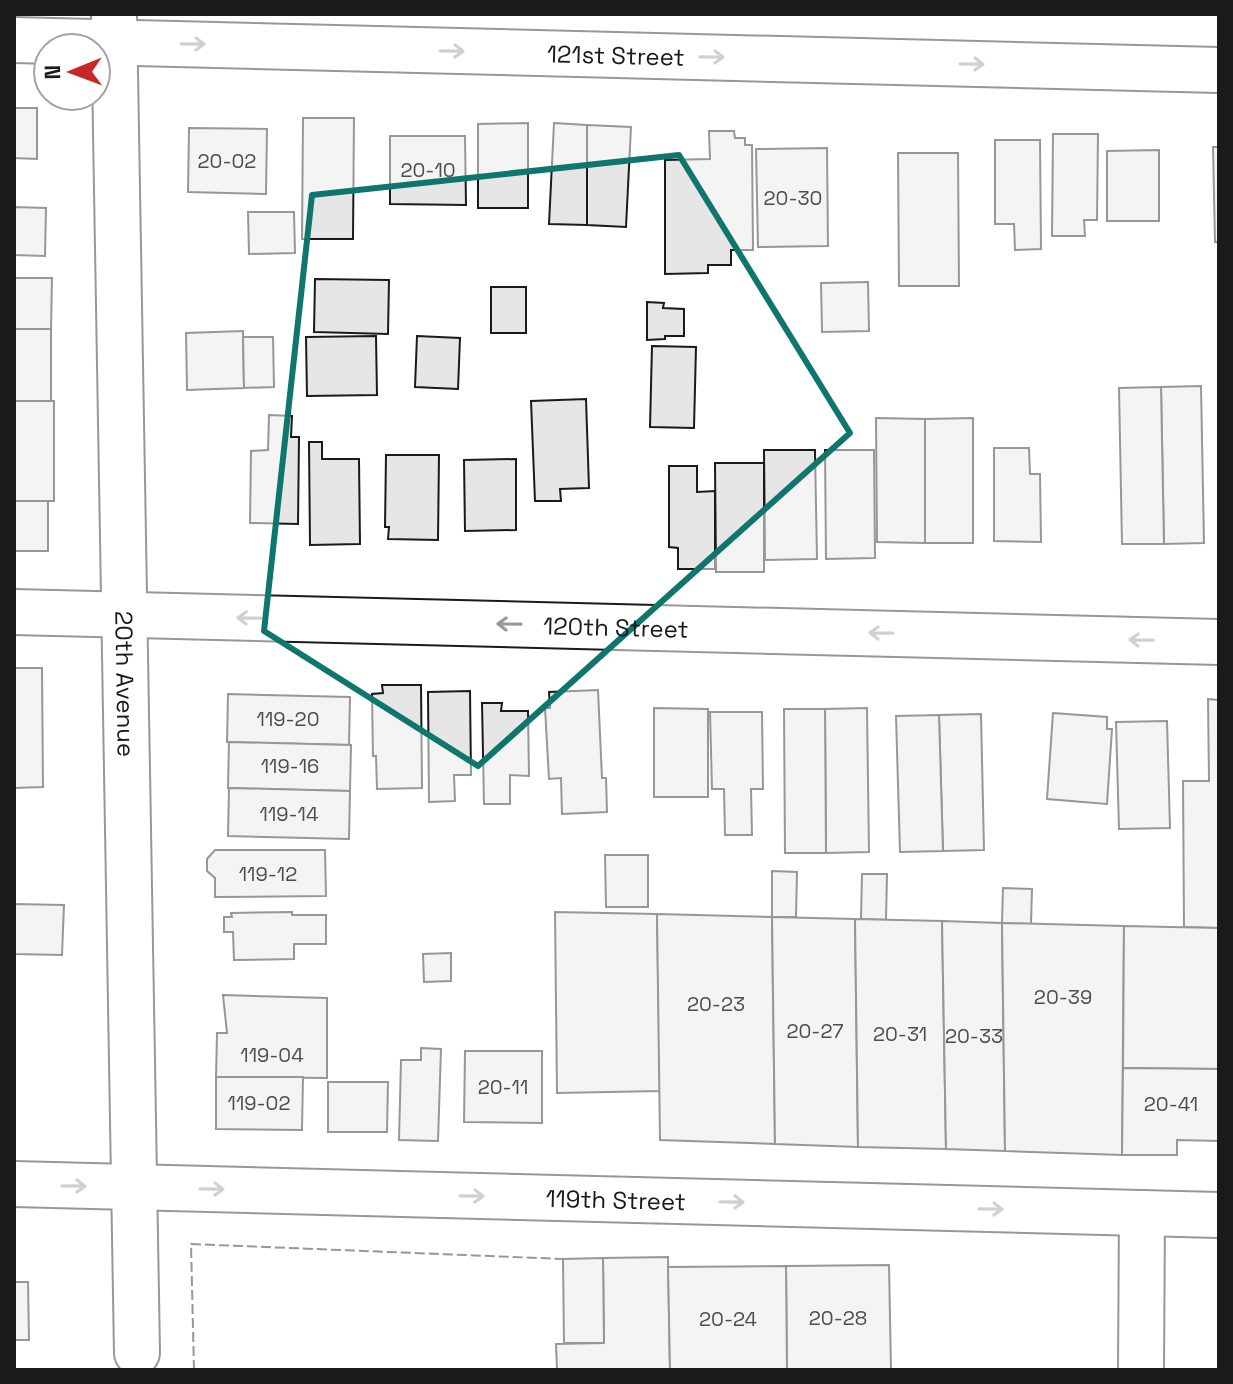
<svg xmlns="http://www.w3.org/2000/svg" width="1233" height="1384" font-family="'Space Grotesk',sans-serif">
<rect width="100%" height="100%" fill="#fff"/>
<g fill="#e6e6e6" stroke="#1a1a1a" stroke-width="2">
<path d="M14,108h23v51l-23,-1z"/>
<path d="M303,118h51l-1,121h-51z"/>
<path d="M528,123v85h-50v-84z"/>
<path d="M554,123l33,2v100l-38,-1z"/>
<path d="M587,125l44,2 -5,100 -39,-2z"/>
<path d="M189,128l78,1 -1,65 -78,-2z"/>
<path d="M709,131h25l1,7h10v7h7l1,105h-22v15h-23v8l-43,1v-114l45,-1z"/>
<path d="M1053,134h45l-1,86h-13l1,16h-33z"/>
<path d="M390,136h75l1,69 -76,-1z"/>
<path d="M995,140h45l1,109 -26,1 -1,-26h-19z"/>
<path d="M1213,147h6v95h-4z"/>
<path d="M827,148l1,98 -70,1 -2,-98z"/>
<path d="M1159,150v71h-52v-70z"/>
<path d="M898,153h60l1,133h-60z"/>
<path d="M14,207l32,1 -1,48 -31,-1z"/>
<path d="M248,212h46l1,41 -46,1z"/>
<path d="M14,278h38l-1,51h-37z"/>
<path d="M315,279l74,1 -1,54 -74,-2z"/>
<path d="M868,282l1,49 -47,1 -1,-49z"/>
<rect x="491" y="287" width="35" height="46"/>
<path d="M647,302l17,1 -1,5 21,1v27h-19v3l-18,1z"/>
<rect x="14" y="329" width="37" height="72"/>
<path d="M243,331l1,57 -57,2 -1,-57z"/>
<path d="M376,336l1,59 -70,1 -1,-59z"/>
<path d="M417,336l43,2 -2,51 -43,-2z"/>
<path d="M243,337h30l1,50 -30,1z"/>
<path d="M652,346l44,1 -2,81 -44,-1z"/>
<path d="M1201,386l3,157 -40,1 -3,-157z"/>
<path d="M1161,387l3,157h-42l-3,-156z"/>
<path d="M586,399l3,89 -29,1 1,12h-26l-4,-100z"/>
<rect x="14" y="401" width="40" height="100"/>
<path d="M269,415l23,1 -1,21h8l-1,87 -48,-1 1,-72 17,-1z"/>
<path d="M876,418l49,1v124l-48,-1z"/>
<path d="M973,418v125h-48v-124z"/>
<path d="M309,442h13v17h37l1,85 -50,1z"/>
<path d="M994,448h35l1,26h10l1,68 -47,-1z"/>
<path d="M764,450h51l2,109 -52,1z"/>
<path d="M825,450h49l1,108 -49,1z"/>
<path d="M386,455h53l-1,85 -50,-1 1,-12h-4z"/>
<path d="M516,459v71l-51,1 -1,-71z"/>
<path d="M715,463h49v109h-48z"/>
<path d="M669,466h28v26l18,-1v78h-37v-21l-9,-1z"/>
<rect x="14" y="501" width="34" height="50"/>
<path d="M14,668h28l1,119 -29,1z"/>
<path d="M382,685h39l1,103 -45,1 -1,-33h-3l-1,-62 11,-1z"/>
<path d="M598,690l4,88h4l1,34 -45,2 -1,-36 -12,1 -4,-71h5l-1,-16z"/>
<path d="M470,691l1,84h-17l1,26 -26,1 -1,-110z"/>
<path d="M228,694l122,3 -1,48 -122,-3z"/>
<path d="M1208,699l11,1v228l-35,-1 -1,-146h26z"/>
<path d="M482,703h20l-1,8h27l1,65 -19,-1v29h-26z"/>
<path d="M654,708l54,1v88h-54z"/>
<path d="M867,708l2,144 -43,1 -1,-144z"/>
<path d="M784,709h41l1,144h-41z"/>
<path d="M710,712h52l1,77h-12l1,46h-27l-1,-46h-12z"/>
<path d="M1053,713l54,4v12h5l-5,75 -60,-5z"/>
<path d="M981,714l3,136 -41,1 -4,-136z"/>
<path d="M939,715l4,136 -43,1 -4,-136z"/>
<path d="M1167,721l3,107 -51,1 -3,-107z"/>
<path d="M229,742l122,3 -1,46 -122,-3z"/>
<path d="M229,788l121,3 -1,48 -121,-3z"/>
<path d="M215,850h110l1,46 -111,1v-19l-8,-7v-12z"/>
<path d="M605,855h43v52h-42z"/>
<path d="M772,871l25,1 -1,45h-24z"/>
<path d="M862,874h25l-1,46 -25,-1z"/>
<path d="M1003,888l29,1 -1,35 -29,-1z"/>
<path d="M14,904l50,1 -2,50 -48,-1z"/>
<path d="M292,912v3h34v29h-32v15l-60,1 -1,-28h-9v-15h8l-1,-4z"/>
<path d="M555,912l102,2 3,177 -103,2z"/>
<path d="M657,914l115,3 3,227 -115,-4z"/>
<path d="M772,917l83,2 3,228 -83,-3z"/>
<path d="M855,919l87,2 4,228 -88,-2z"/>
<path d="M942,921l60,2 3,228 -59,-2z"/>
<path d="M1002,923l122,3 -2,229 -117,-4z"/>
<path d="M1124,926l95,2v141l-96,-1z"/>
<path d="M451,953v28l-27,1 -1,-28z"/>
<path d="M223,995l104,3v80l-111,-1 1,-44h10z"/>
<path d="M421,1048l20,1 -3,92 -39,-1 2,-80h20z"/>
<path d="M465,1051h77v72l-78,-1z"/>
<path d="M1123,1068l96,1v72l-42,-1v15h-55z"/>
<path d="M216,1077h87l-1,53 -86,-1z"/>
<path d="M328,1082h60l-1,50h-59z"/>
<path d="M668,1257l2,113h-113l-1,-26 48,-1 -1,-85z"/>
<path d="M603,1258l1,85h-40l-1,-84z"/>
<path d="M889,1265l2,105h-104l-1,-104z"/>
<path d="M786,1266l1,104h-117l-2,-103z"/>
<path d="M14,1282h14l1,58h-15z"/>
</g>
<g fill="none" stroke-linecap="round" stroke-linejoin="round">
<defs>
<g id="minor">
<path id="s1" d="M114,14l23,1339"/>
<path id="s2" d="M14,40l1205,30"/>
<path id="s3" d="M14,612l1205,30"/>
<path id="s4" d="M14,1184l1205,31"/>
<path d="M1141,1370l1,-157"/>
</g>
</defs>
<use href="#minor" stroke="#1a1a1a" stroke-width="48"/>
<use href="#minor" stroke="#fff" stroke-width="44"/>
<path stroke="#1a1a1a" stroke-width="2" stroke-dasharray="10 4" stroke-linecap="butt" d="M194,1370l-3,-126 372,15"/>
</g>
<defs><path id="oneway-shaft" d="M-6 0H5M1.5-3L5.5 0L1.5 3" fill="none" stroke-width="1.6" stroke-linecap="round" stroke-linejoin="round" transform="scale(2)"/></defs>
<g stroke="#989898">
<use href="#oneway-shaft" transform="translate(193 44) rotate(1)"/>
<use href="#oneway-shaft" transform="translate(452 51) rotate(1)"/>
<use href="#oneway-shaft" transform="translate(712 57) rotate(1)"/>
<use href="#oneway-shaft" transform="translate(972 64) rotate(1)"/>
<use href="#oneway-shaft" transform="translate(249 618) rotate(-179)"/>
<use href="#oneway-shaft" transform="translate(509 624) rotate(-179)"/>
<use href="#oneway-shaft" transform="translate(881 633) rotate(-179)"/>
<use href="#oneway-shaft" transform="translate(1141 640) rotate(-179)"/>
<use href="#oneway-shaft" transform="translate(74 1186) rotate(1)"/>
<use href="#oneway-shaft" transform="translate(212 1189) rotate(1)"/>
<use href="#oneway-shaft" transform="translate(472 1196) rotate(1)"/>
<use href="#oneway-shaft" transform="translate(732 1202) rotate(1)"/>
<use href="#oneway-shaft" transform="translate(991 1209) rotate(1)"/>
</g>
<path d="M0 0H1233V1384H0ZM679,155l171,278 -372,333 -214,-135 48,-436z" fill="#fff" fill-opacity=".55" fill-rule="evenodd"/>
<path fill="none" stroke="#0f766e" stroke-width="6" stroke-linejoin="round" d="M679,155l171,278 -372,333 -214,-135 48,-436z"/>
<g text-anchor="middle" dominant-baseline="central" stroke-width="6" stroke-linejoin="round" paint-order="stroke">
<g font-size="20" fill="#4d4d4d">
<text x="227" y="161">20-02</text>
<text x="428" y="170">20-10</text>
<text x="793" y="198">20-30</text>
<text x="288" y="719">119-20</text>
<text x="290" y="766">119-16</text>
<text x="289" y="814">119-14</text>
<text x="268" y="874">119-12</text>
<text x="1063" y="997">20-39</text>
<text x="716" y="1004">20-23</text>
<text x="815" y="1031">20-27</text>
<text x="900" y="1034">20-31</text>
<text x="974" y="1036">20-33</text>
<text x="272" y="1055">119-04</text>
<text x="503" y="1087">20-11</text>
<text x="259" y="1103">119-02</text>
<text x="1171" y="1104">20-41</text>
<text x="838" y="1318">20-28</text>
<text x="728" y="1319">20-24</text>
</g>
<g font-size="24" fill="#1a1a1a" stroke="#fff">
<text stroke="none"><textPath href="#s2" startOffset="602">121st Street</textPath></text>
<text stroke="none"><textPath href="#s3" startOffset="602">120th Street</textPath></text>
<text stroke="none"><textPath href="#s1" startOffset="670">20th Avenue</textPath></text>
<text stroke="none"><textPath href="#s4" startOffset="602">119th Street</textPath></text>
</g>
</g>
<rect width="1233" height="1384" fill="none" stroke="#1a1a1a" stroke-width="32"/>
<g transform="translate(72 72) rotate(269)"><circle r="38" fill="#ffffff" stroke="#a3a3a3" stroke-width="2"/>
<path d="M0-6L14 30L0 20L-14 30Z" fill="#c62828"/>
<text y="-12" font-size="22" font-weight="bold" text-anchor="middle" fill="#1a1a1a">N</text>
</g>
</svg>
